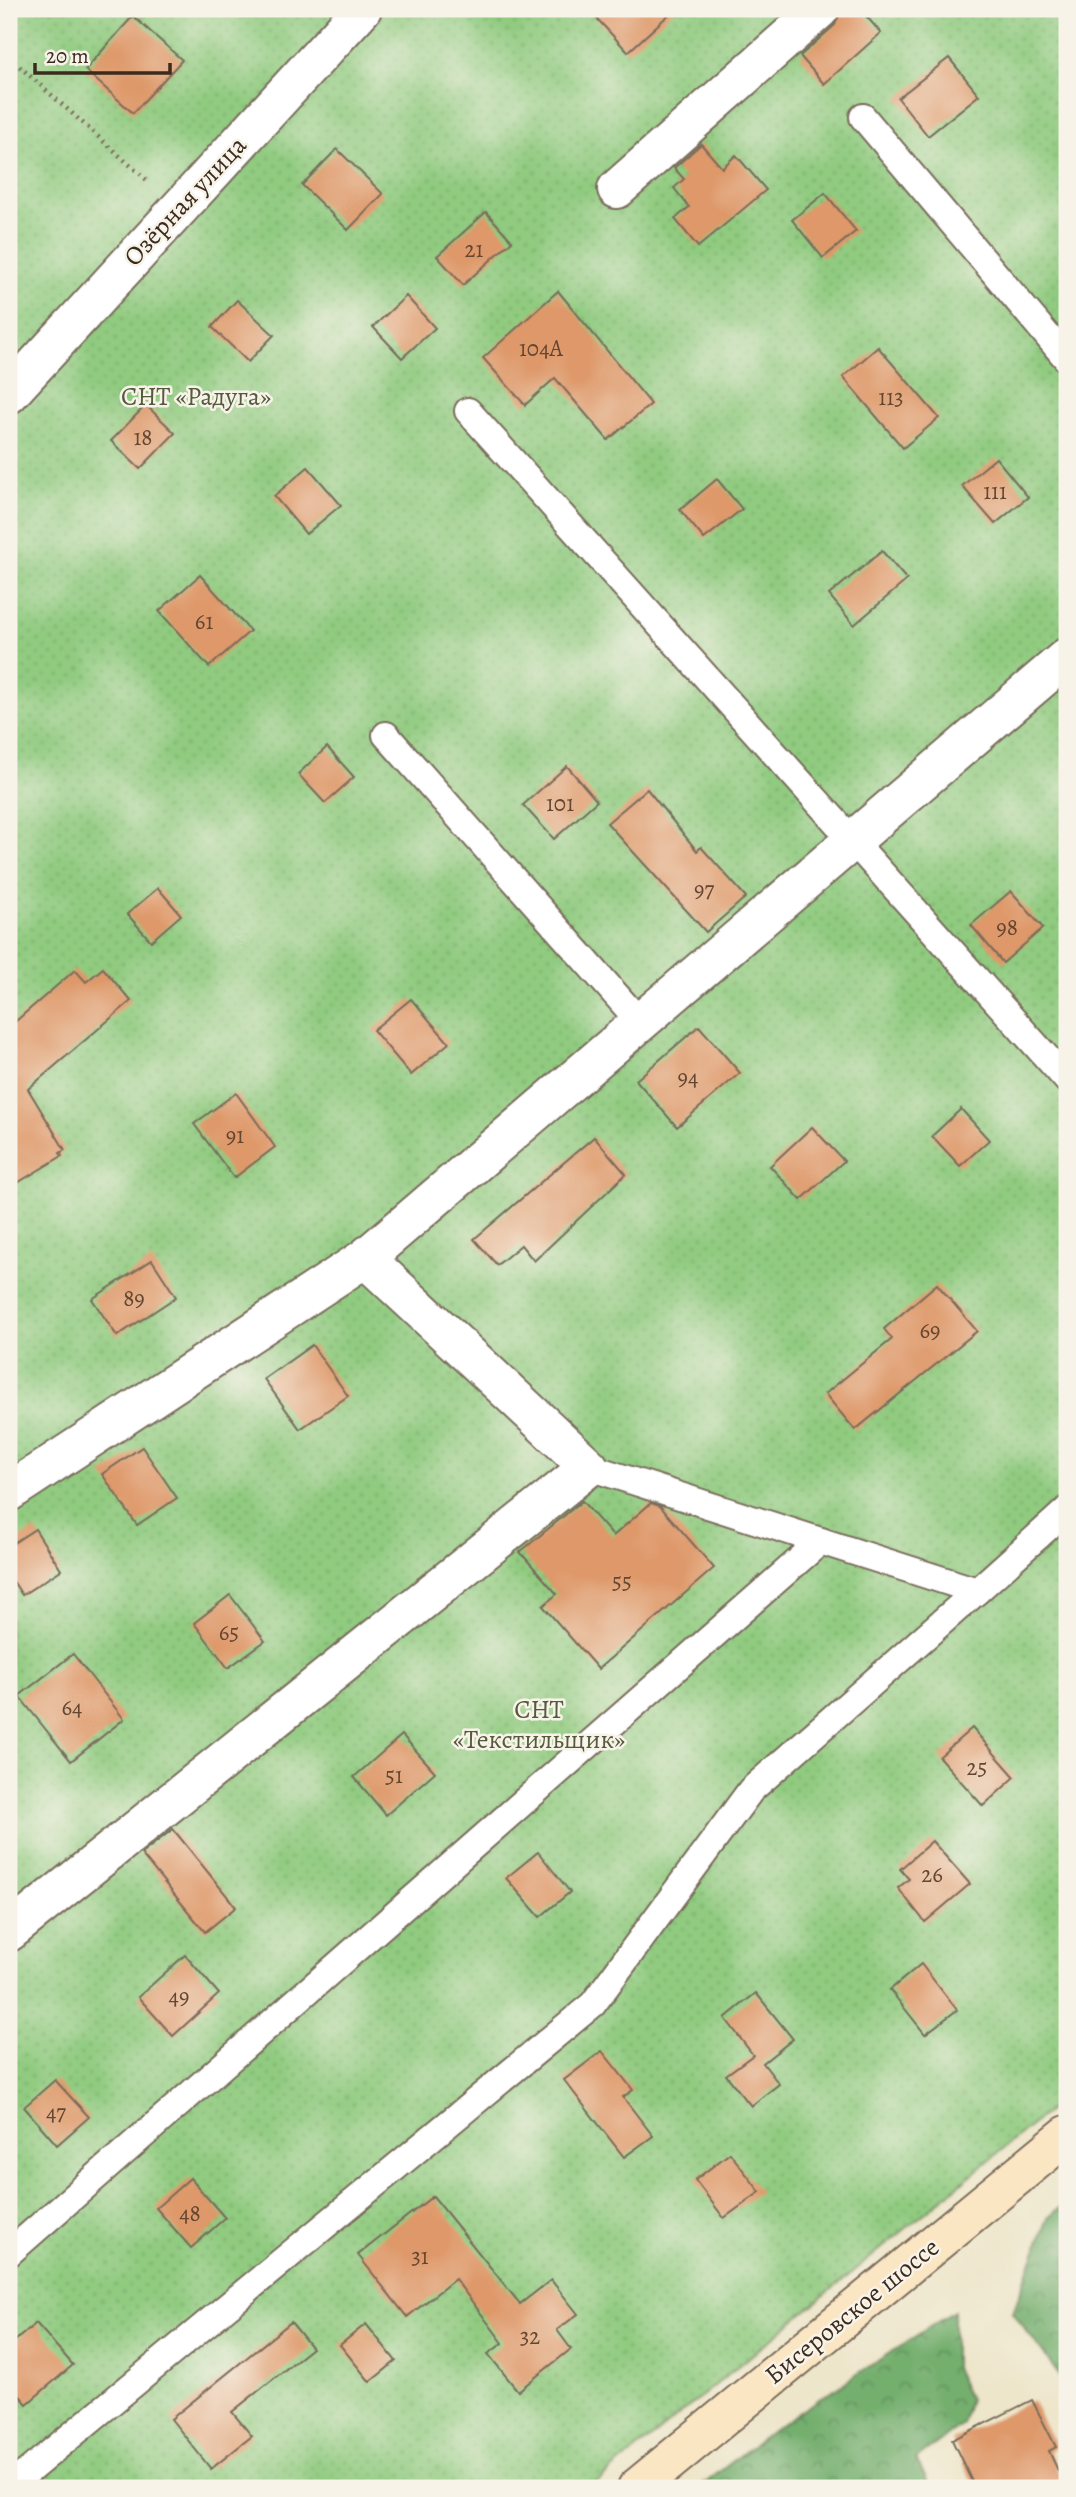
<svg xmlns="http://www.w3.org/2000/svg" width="1076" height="2497" font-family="Alegreya,serif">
<defs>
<pattern id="forest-crowns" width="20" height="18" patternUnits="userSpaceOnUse" patternTransform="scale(1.75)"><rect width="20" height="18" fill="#74af6e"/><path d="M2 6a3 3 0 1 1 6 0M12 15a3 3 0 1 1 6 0" fill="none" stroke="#608f5a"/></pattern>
<pattern id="garden-dots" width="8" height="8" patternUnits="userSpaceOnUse" patternTransform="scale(1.75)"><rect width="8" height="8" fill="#90cb80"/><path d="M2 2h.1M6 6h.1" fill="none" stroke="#7dae6e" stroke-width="1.8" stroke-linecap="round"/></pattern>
</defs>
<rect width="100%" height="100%" fill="#f7f3e8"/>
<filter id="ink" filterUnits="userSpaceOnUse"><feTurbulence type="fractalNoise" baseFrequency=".0143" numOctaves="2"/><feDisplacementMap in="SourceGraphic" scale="14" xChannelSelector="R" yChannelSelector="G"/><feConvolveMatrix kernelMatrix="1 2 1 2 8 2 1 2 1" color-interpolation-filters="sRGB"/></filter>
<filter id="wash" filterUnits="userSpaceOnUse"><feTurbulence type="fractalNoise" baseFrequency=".00686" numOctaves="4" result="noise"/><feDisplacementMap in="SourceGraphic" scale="28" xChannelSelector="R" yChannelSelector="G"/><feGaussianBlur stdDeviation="1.57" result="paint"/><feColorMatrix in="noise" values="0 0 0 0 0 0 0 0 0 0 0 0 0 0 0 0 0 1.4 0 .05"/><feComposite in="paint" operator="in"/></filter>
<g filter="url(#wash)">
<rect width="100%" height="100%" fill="#eee6cb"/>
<g fill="url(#forest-crowns)" stroke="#586c46" stroke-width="2">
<path d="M1067,2202v184l-54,-74 35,-94z"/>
<path d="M954,2311v57l15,31 -7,25 -46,35 15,29h-232l76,-60z"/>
</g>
<path fill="url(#garden-dots)" stroke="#667a4f" stroke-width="2" d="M9,9h1058v2087l-477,392h-581z"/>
<g id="blocks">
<g fill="#de9869">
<path d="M588,9h87l-47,43z"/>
<path d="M841,9h19l21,24 -57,51 -24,-28 35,-31z"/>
<path d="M133,16l49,44 -49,53 -48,-43z"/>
<path d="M949,58l30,37 -51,41 -30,-38z"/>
<path d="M701,144l21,24 14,-13 30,35 -68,57 -23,-28 14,-12 -15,-19 10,-9 -10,-11z"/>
<path d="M337,149l46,45 -35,36 -46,-45z"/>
<path d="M825,193l31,38 -33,27 -31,-38z"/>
<path d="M486,212l26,29 -49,44 -26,-29z"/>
<path d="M558,291l93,113 -43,36 -53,-62 -30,27 -42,-47z"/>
<path d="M406,296l29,32 -33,30 -29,-31z"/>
<path d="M237,300l37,35 -26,27 -36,-35z"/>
<path d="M878,347l61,71 -36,30 -60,-71z"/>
<path d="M146,405l29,28 -35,36 -29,-28z"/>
<path d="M996,458l32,39 -33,27 -33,-38z"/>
<path d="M308,467l33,38 -35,29 -32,-38z"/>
<path d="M717,479l25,30 -38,30 -24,-29z"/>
<path d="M882,551l25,29 -53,45 -25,-30z"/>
<path d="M200,575l50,56 -41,36 -50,-56z"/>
<path d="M327,747l27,30 -29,26 -27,-29z"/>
<path d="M567,766l30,35 -43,38 -31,-34z"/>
<path d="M647,789l50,62 4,-4 45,50 -40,35 -99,-109z"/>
<path d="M158,888l23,27 -30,26 -24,-27z"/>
<path d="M1011,891l32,37 -40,35 -32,-38z"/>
<path d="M103,968l28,33 -103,88 37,61 -5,3 2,3 -53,32v-161l66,-57 11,12z"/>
<path d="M411,999l38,44 -38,32 -38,-45z"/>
<path d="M699,1026l41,47 -63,54 -41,-47z"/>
<path d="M236,1093l39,54 -41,31 -40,-54z"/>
<path d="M961,1109l28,31 -29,26 -28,-30z"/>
<path d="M812,1127l32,34 -43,39 -31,-34z"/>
<path d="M594,1137l32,37 -92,87 -13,-16 -24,20 -23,-26z"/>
<path d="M152,1260l24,37 -59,39 -25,-37z"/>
<path d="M937,1284l40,47 -122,99 -30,-36 67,-55 -8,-10z"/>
<path d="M312,1345l36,51 -48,33 -36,-50z"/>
<path d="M142,1447l35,51 -40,27 -35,-51z"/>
<path d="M582,1501l31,35 38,-33 9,3 54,62 -116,101 -55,-63 14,-12 -37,-42z"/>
<path d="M35,1529l26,41 -39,25 -13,-20v-29z"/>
<path d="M230,1595l35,46 -37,27 -34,-45z"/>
<path d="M73,1654l51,65 -53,42 -52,-65z"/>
<path d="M972,1728l43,49 -32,29 -44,-49z"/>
<path d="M402,1735l33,37 -49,43 -32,-38z"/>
<path d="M173,1829l63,78 -31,25 -64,-78z"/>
<path d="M932,1841l38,43 -45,38 -27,-34 11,-9 -9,-10z"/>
<path d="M538,1852l32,40 -30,25 -34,-39z"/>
<path d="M185,1955l34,39 -46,42 -35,-39z"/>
<path d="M921,1964l36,46 -32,24 -35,-44z"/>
<path d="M756,1993l37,46 -30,24 16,21 -28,22 -25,-31 27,-20 -28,-37z"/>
<path d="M602,2051l31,39 -10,7 30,39 -29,21 -60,-77z"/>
<path d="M55,2080l34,37 -32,28 -33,-38z"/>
<path d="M730,2153l30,39 -36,26 -29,-38z"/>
<path d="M190,2178l35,40 -34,30 -35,-40z"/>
<path d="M433,2196l87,108 31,-24 27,34 -21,16 14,19 -53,42 -30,-37 15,-11 -48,-64 -48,38 -49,-62z"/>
<path d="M291,2322l21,26 -80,64 20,24 -41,33 -40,-50z"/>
<path d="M36,2323l37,42 -46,39 -18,-21v-37z"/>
<path d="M366,2324l30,37 -26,21 -30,-37z"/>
<path d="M1032,2400l24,47 -7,4 17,37h-91l-23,-48z"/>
</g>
</g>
</g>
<g filter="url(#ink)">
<use href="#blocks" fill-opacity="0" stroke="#7a6c5b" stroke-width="2"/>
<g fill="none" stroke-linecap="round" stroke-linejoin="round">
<defs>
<g id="lane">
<path d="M863,117l204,242"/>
<path d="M468,411l599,669"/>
<path d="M386,735l254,287"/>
<path d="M589,1467l388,124 90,-81"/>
<path d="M9,2253l812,-712"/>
<path d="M9,2487l584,-483 158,-214 226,-199"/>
</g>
<g id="street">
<path d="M617,189l203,-180"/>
<path d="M9,394l353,-385"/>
<path d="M9,1492l356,-234 702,-601"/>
<path d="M9,1932l580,-465 -224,-209"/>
</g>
<path id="secondary" d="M637,2488l430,-353"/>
</defs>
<use href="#lane" stroke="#7a6c5b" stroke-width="30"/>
<use href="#street" stroke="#7a6c5b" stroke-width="42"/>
<use href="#secondary" stroke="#7a6c5b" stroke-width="42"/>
<path stroke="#7a6c5b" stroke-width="4.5" stroke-dasharray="2 5" stroke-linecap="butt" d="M9,57l140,125"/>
<use href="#lane" stroke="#fff" stroke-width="26"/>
<use href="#street" stroke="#fff" stroke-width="38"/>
<use href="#secondary" stroke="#fbe6c4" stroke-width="38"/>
</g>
</g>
<g text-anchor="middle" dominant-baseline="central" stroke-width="5" stroke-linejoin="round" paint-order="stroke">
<g font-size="23" fill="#644631">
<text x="474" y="249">21</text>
<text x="541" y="348">104А</text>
<text x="891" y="397">113</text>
<text x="143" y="437">18</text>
<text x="995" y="491">111</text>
<text x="204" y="621">61</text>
<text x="560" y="803">101</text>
<text x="704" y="889">97</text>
<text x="1007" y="927">98</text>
<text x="688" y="1077">94</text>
<text x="235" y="1135">91</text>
<text x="134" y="1298">89</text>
<text x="930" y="1330">69</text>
<text x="622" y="1581">55</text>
<text x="229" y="1632">65</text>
<text x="72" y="1707">64</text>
<text x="977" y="1767">25</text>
<text x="394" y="1775">51</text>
<text x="932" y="1874">26</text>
<text x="179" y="1996">49</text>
<text x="56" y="2112">47</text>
<text x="190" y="2213">48</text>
<text x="420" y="2256">31</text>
<text x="530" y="2336">32</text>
</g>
<g font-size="26" fill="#3b2a1e" stroke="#f7f3e8">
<text transform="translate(185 201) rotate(-47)">Озёрная улица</text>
<text transform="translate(852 2311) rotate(-39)">Бисеровское шоссе</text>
</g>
<g font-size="26" fill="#545a3b" stroke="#f7f3e8">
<text x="196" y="396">СНТ «Радуга»</text>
<text x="539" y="1709">СНТ<tspan x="539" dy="30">«Текстильщик»</tspan></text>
</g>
</g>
<rect width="1076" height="2497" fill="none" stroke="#f7f3e8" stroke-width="35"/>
<path d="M35 63v10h135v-10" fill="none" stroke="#3b2a1e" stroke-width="3.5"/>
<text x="46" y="63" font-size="21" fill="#3b2a1e" stroke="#f7f3e8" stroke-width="5" paint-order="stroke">20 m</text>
</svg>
